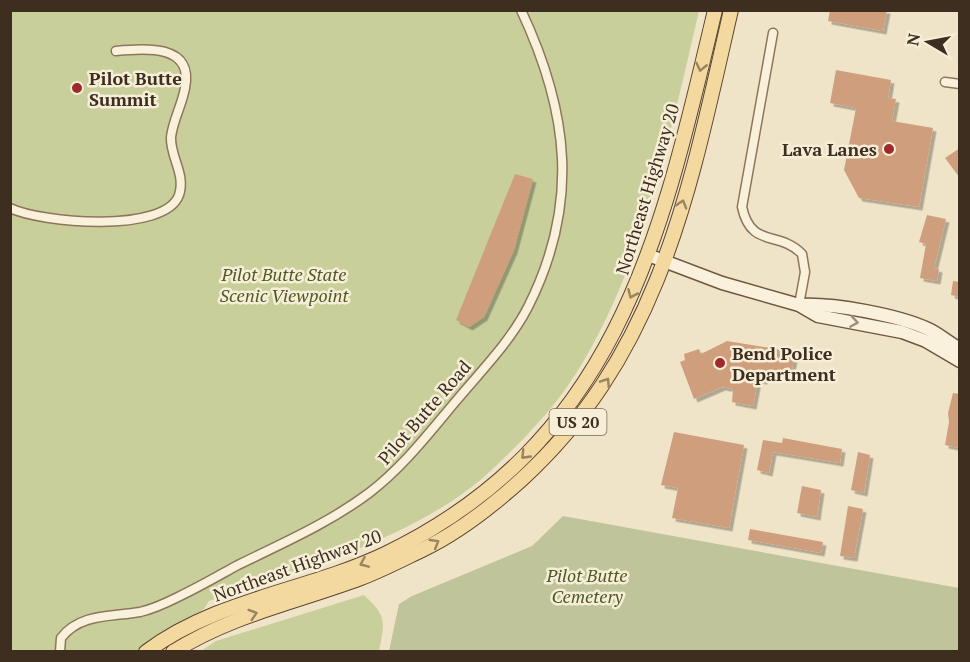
<svg xmlns="http://www.w3.org/2000/svg" width="970" height="662" font-family="'PT Serif',serif">
<defs>
<filter id="shadow"><feDropShadow dx="3.5" dy="3.5" stdDeviation="0" flood-color="#0004"/></filter>
</defs>
<rect width="100%" height="100%" fill="#f0e4c8"/>
<g fill="#c9cf9b">
<path d="M10,11h689c-28,120 -57,259 -124,364 -19,30 -45,58 -71,83 -18,18 -38,35 -60,48 -73,45 -155,68 -235,95l-5,8 -69,43 -124,-1z"/>
<path d="M364,595c23,21 21,27 15,56h-178l15,-10z"/>
</g>
<path fill="#bfc49a" d="M563,516l396,72v63h-570l10,-47 13,-8 120,-50z"/>
<g fill="#cf9f7d" filter="url(#shadow)">
<path d="M830,10h57l-4,21 -55,-10z"/>
<path d="M836,70l55,10 -3,18 8,1 -4,22 41,7 -14,79 -60,-9 -15,-28 12,-62 -26,-5z"/>
<path d="M960,148v30l-15,-20z"/>
<path d="M515,174l18,5 -19,71 -30,67 -15,10 -13,-7z"/>
<path d="M927,215l19,4 -12,49 5,1 -2,12 -17,-3 6,-34 -7,-2z"/>
<path d="M953,281l7,1v15l-9,-2z"/>
<path d="M727,341l68,11 -4,23 -26,-5 -1,11 -6,-1 -5,26 -21,-4 1,-13 -11,-2 -28,12 -14,-37 5,-2 -1,-6 15,-5 2,5z"/>
<path d="M953,393l7,1v54l-15,-3 4,-23 -1,-9z"/>
<path d="M674,432l70,13 -15,83 -57,-10 6,-30 -17,-3z"/>
<path d="M783,438l59,11 -2,14 -67,-11 -4,21 -12,-3 6,-30 19,3z"/>
<path d="M858,452l12,3 -6,38 -13,-3z"/>
<path d="M802,486l19,4 -4,27 -20,-4z"/>
<path d="M848,506l15,3 -9,49 -14,-2z"/>
<path d="M750,529l73,13 -2,11 -73,-13z"/>
</g>
<g fill="none" stroke-linecap="round" stroke-linejoin="round">
<defs>
<g id="street">
<path d="M773,33l-31,174c9,42 37,23 60,47l3,18 -6,33"/>
<path d="M945,82l15,2"/>
<path d="M10,208c31,15 155,26 169,-13 7,-21 -9,-38 -8,-58 2,-17 11,-32 14,-49 9,-44 -40,-40 -69,-37"/>
<path d="M60,652l1,-14c19,-25 51,-21 79,-26 13,-3 26,-9 38,-15 21,-10 40,-21 60,-32 45,-22 91,-42 131,-72 34,-26 60,-60 87,-92 25,-30 54,-59 72,-94 52,-103 41,-195 -7,-297"/>
</g>
<g id="secondary">
<path d="M648,255l74,28 77,22 19,11 84,16 24,9 34,20"/>
<path d="M800,305c33,-2 98,10 128,24 11,5 21,14 32,20"/>
</g>
<g id="primary">
<path d="M146,652c71,-53 161,-61 239,-98 232,-112 276,-315 330,-544"/>
<path d="M173,652c58,-37 124,-50 188,-74 21,-8 42,-19 63,-29 35,-17 67,-42 97,-69 140,-128 169,-292 210,-470"/>
</g>
</defs>
<use href="#street" stroke="#8d765c" stroke-width="11"/>
<use href="#secondary" stroke="#6f573f" stroke-width="15"/>
<use href="#primary" stroke="#5b4430" stroke-width="16"/>
<use href="#street" stroke="#faf1dc" stroke-width="8"/>
<use href="#secondary" stroke="#faf1dc" stroke-width="12"/>
<use href="#primary" stroke="#f3d9a0" stroke-width="14"/>
</g>
<defs><path id="oneway-chevron" d="M-2-3.5L2.5 0L-2 3.5" fill="none" stroke-width="1.6" stroke-linecap="round" stroke-linejoin="round" transform="scale(1.5)"/></defs>
<g stroke="#988460">
<use href="#oneway-chevron" transform="translate(701 67) rotate(103)"/>
<use href="#oneway-chevron" transform="translate(682 204) rotate(-73)"/>
<use href="#oneway-chevron" transform="translate(632 294) rotate(114)"/>
<use href="#oneway-chevron" transform="translate(606 382) rotate(-57)"/>
<use href="#oneway-chevron" transform="translate(525 455) rotate(134)"/>
<use href="#oneway-chevron" transform="translate(435 543) rotate(-31)"/>
<use href="#oneway-chevron" transform="translate(364 563) rotate(157)"/>
<use href="#oneway-chevron" transform="translate(253 614) rotate(-18)"/>
</g>
<use stroke="#9c907e" href="#oneway-chevron" transform="translate(854 322) rotate(9)"/>
<g fill="#9e2a2b" stroke="#f7eed8" stroke-width="2">
<circle cx="77" cy="88" r="6"/>
<circle cx="889" cy="149" r="6"/>
<circle cx="720" cy="363" r="6"/>
</g>
<g text-anchor="middle" dominant-baseline="central" stroke-width="5" stroke-linejoin="round" paint-order="stroke">
<rect fill="#f7eed8" stroke="#756857" stroke-width="1.5" x="549.5" y="409" width="57" height="26" rx="4.5"/>
<g font-size="16" font-weight="bold" fill="#3d2e20">
<text x="578" y="422">US 20</text>
</g>
<g font-size="18" font-weight="bold" fill="#3d2e20" stroke="#f7eed8" text-anchor="start">
<text x="89" y="78">Pilot Butte<tspan x="89" dy="21">Summit</tspan></text>
<text x="877" y="149" text-anchor="end">Lava Lanes</text>
<text x="732" y="353">Bend Police<tspan x="732" dy="21">Department</tspan></text>
</g>
<g font-size="18" fill="#3d2e20" stroke="#f7eed8">
<text transform="translate(647 189) rotate(-73)">Northeast Highway 20</text>
<text transform="translate(424 412) rotate(-49)">Pilot Butte Road</text>
<text transform="translate(297 565) rotate(-20)">Northeast Highway 20</text>
</g>
<g font-size="18" font-style="italic" fill="#4d5a26" stroke="#f7eed8">
<text x="284" y="274">Pilot Butte State<tspan x="284" dy="21">Scenic Viewpoint</tspan></text>
<text x="587" y="575">Pilot Butte<tspan x="587" dy="21">Cemetery</tspan></text>
</g>
</g>
<rect width="970" height="662" fill="none" stroke="#3d2e20" stroke-width="24"/>
<g transform="translate(928 42) rotate(280)" stroke="#f7eed8" stroke-width="4.5" paint-order="stroke">
<path d="M0-4.5L10 22L0 15L-10 22Z" fill="#3d2e20"/>
<text y="-9" font-size="16" font-weight="bold" text-anchor="middle" fill="#3d2e20">N</text>
</g>
</svg>
